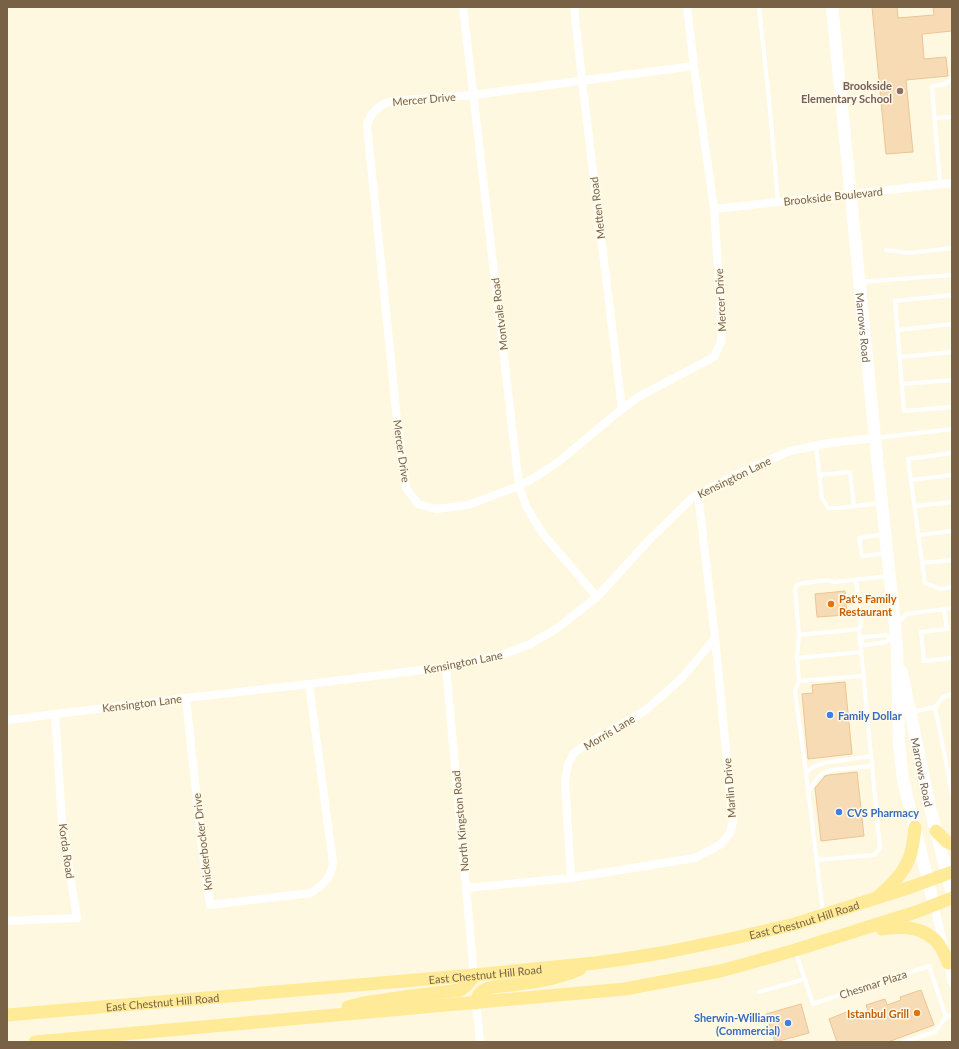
<svg xmlns="http://www.w3.org/2000/svg" width="959" height="1049" font-family="Lato,sans-serif">
<rect width="100%" height="100%" fill="#fff8e1"/>
<g fill="#f7dbb5" stroke="#ebc594">
<path d="M872,7h25l1,11 36,-3 -1,-8h19v24l-30,3 2,25 22,-2 2,19 -42,4 7,72 -27,2z"/>
<path d="M845,591l2,24 -30,2 -2,-23z"/>
<path d="M845,682l7,72 -44,5 -6,-65 11,-1 -1,-8z"/>
<path d="M857,772l7,64 -43,5 -6,-53 10,-12 4,-1z"/>
<path d="M921,990l13,35 -46,17h-51l-8,-23 20,-8 3,6 16,-6 -2,-6 19,-6 2,6 14,-5 -1,-3z"/>
<path d="M801,1004l8,29 -34,9 -9,-28z"/>
</g>
<g fill="none" stroke-linecap="round" stroke-linejoin="round">
<g stroke="#fff" stroke-width="4">
<path d="M759,7l10,93 9,102"/>
<path d="M934,118l18,-1"/>
<path d="M940,184l-8,-98 14,-2 6,-6"/>
<path d="M886,250l24,3 42,-5"/>
<path d="M860,282l92,-7"/>
<path d="M952,295l-57,6 9,110 48,-4"/>
<path d="M898,330l54,-6"/>
<path d="M900,357l52,-5"/>
<path d="M902,384l50,-4"/>
<path d="M876,438l76,-9"/>
<path d="M816,446l6,52 6,10h12l41,-5"/>
<path d="M952,453l-44,6 17,124 16,6 11,-2"/>
<path d="M820,475l30,-3 4,34"/>
<path d="M911,480l41,-5"/>
<path d="M915,506l37,-4"/>
<path d="M885,534l-26,4 3,18 25,-3"/>
<path d="M919,535l33,-4"/>
<path d="M922,563l30,-3"/>
<path d="M944,609l3,20 -26,3 3,29 28,-3"/>
<path d="M897,623l10,-9 45,-6"/>
<path d="M799,635l-4,-46 3,-5 30,-4 6,2 55,-6"/>
<path d="M860,641l5,4 21,-3 4,-3 5,-1"/>
<path d="M860,641l4,-4 22,-2 4,4"/>
<path d="M797,658l2,-23 60,-6 2,-4 -5,-45"/>
<path d="M799,681l64,-5"/>
<path d="M952,694l-9,3 -8,10 17,85"/>
<path d="M912,712l23,-5"/>
<path d="M806,773l-11,-82 4,-10 -2,-23 64,-6"/>
<path d="M808,792l9,-13 6,-6 9,-3 40,-4"/>
<path d="M817,860l57,-5 6,-6 -21,-220"/>
<path d="M823,913l-17,-140 7,-6 11,-4 47,-7"/>
<path d="M796,953l17,51 116,-38 17,51 6,-2"/>
<path d="M759,992l46,-13"/>
<path d="M904,1042l31,-10 11,-15"/>
</g>
<g stroke="#fff" stroke-width="8">
<path d="M463,7l56,479 8,22 16,26 54,63"/>
<path d="M574,7l8,73 40,329"/>
<path d="M687,7l7,59 20,143 8,118 -1,15 -7,15 -76,40 -16,12 -64,53 -21,14 -18,10 -51,19 -32,4 -18,-5 -12,-16 -10,-78 -29,-285c4,-12 12,-21 25,-24l81,-6 221,-29"/>
<path d="M714,209l238,-26"/>
<path d="M446,667l28,308"/>
<path d="M186,698l16,149 8,58 101,-12c12,-8 21,-16 22,-31l-24,-178"/>
<path d="M7,720l179,-22 123,-14 137,-17 56,-12 28,-11 26,-15 41,-32 52,-57 44,-43 55,-28 42,-18 39,-8 46,-5"/>
<path d="M571,878l-6,-97 3,-17 6,-11 7,-5 65,-38 35,-31 34,-41"/>
<path d="M466,888l105,-10 124,-20 26,-14 9,-11 3,-11 -18,-184 -17,-144"/>
<path d="M934,905l14,58 4,20"/>
<path d="M7,921l70,-3 -15,-96 -7,-108"/>
<path d="M476,1003l4,39"/>
</g>
<g stroke="#fff" stroke-width="12">
<path id="s1" d="M832,7l43,431 20,187 2,22 2,96 4,37 31,125"/>
<path id="s2" d="M902,672l27,131 23,92"/>
</g>
<g stroke="#ffeb97" stroke-width="13">
<path d="M936,831l11,11 5,2"/>
<path d="M879,896c13,-12 25,-23 31,-40 3,-9 4,-19 5,-29"/>
<path d="M882,929c21,-3 44,-3 58,17 3,5 6,11 8,17"/>
<path d="M476,1003c2,-11 7,-14 17,-16 29,-3 60,-6 87,-18"/>
<path d="M348,1007l15,-4 41,-6 56,-7c7,-4 10,-8 14,-15"/>
<path id="s3" d="M7,1015l467,-40 121,-12 29,-4 43,-7 63,-13 65,-15 116,-37 41,-15"/>
<path d="M35,1042l590,-53 95,-18 26,-7 49,-14 121,-38 36,-14"/>
</g>
</g>
<circle fill="#8d6e63" stroke="#fffae9" stroke-width="1.5" cx="900" cy="91" r="4"/>
<g fill="#e8710a" stroke="#fffae9" stroke-width="1.5">
<circle cx="831" cy="604" r="4"/>
<circle cx="917" cy="1013" r="4"/>
</g>
<g fill="#3f7fe0" stroke="#fffae9" stroke-width="1.5">
<circle cx="830" cy="715" r="4"/>
<circle cx="839" cy="812" r="4"/>
<circle cx="788" cy="1023" r="4"/>
</g>
<g text-anchor="middle" dominant-baseline="central" stroke-width="3" stroke-linejoin="round" paint-order="stroke">
<g font-size="11" font-weight="bold" fill="#785e54" stroke="#fffae9" text-anchor="end">
<text x="892" y="85">Brookside<tspan x="892" dy="13">Elementary School</tspan></text>
</g>
<g font-size="11" fill="#786145" stroke="#fffae9">
<text transform="translate(424 99) rotate(-5)">Mercer Drive</text>
<text transform="translate(833 196) rotate(-6)">Brookside Boulevard</text>
<text transform="translate(597 208) rotate(-97)">Metten Road</text>
<text transform="translate(720 300) rotate(-93)">Mercer Drive</text>
<text transform="translate(499 314) rotate(-97)">Montvale Road</text>
<text stroke="none"><textPath href="#s1" startOffset="322">Marrows Road</textPath></text>
<text transform="translate(402 451) rotate(82)">Mercer Drive</text>
<text transform="translate(734 477) rotate(-26)">Kensington Lane</text>
<text transform="translate(463 662) rotate(-11)">Kensington Lane</text>
<text transform="translate(142 703) rotate(-7)">Kensington Lane</text>
<text transform="translate(609 732) rotate(-31)">Morris Lane</text>
<text stroke="none"><textPath href="#s2" startOffset="102">Marrows Road</textPath></text>
<text transform="translate(729 788) rotate(-95)">Marlin Drive</text>
<text transform="translate(460 821) rotate(-95)">North Kingston Road</text>
<text transform="translate(202 842) rotate(-97)">Knickerbocker Drive</text>
<text transform="translate(67 851) rotate(82)">Korda Road</text>
<text stroke="none"><textPath href="#s3" startOffset="804">East Chestnut Hill Road</textPath></text>
<text stroke="none"><textPath href="#s3" startOffset="480">East Chestnut Hill Road</textPath></text>
<text transform="translate(873 984) rotate(-18)">Chesmar Plaza</text>
<text stroke="none"><textPath href="#s3" startOffset="156">East Chestnut Hill Road</textPath></text>
</g>
<g font-size="11" font-weight="bold" fill="#c56008" stroke="#fffae9" text-anchor="start">
<text x="839" y="598">Pat's Family<tspan x="839" dy="13">Restaurant</tspan></text>
<text x="909" y="1013" text-anchor="end">Istanbul Grill</text>
</g>
<g font-size="11" font-weight="bold" fill="#366cbe" stroke="#fffae9" text-anchor="start">
<text x="838" y="715">Family Dollar</text>
<text x="847" y="812">CVS Pharmacy</text>
<text x="780" y="1017" text-anchor="end">Sherwin-Williams<tspan x="780" dy="13">(Commercial)</tspan></text>
</g>
</g>
<rect width="959" height="1049" fill="none" stroke="#786145" stroke-width="16"/>
</svg>
